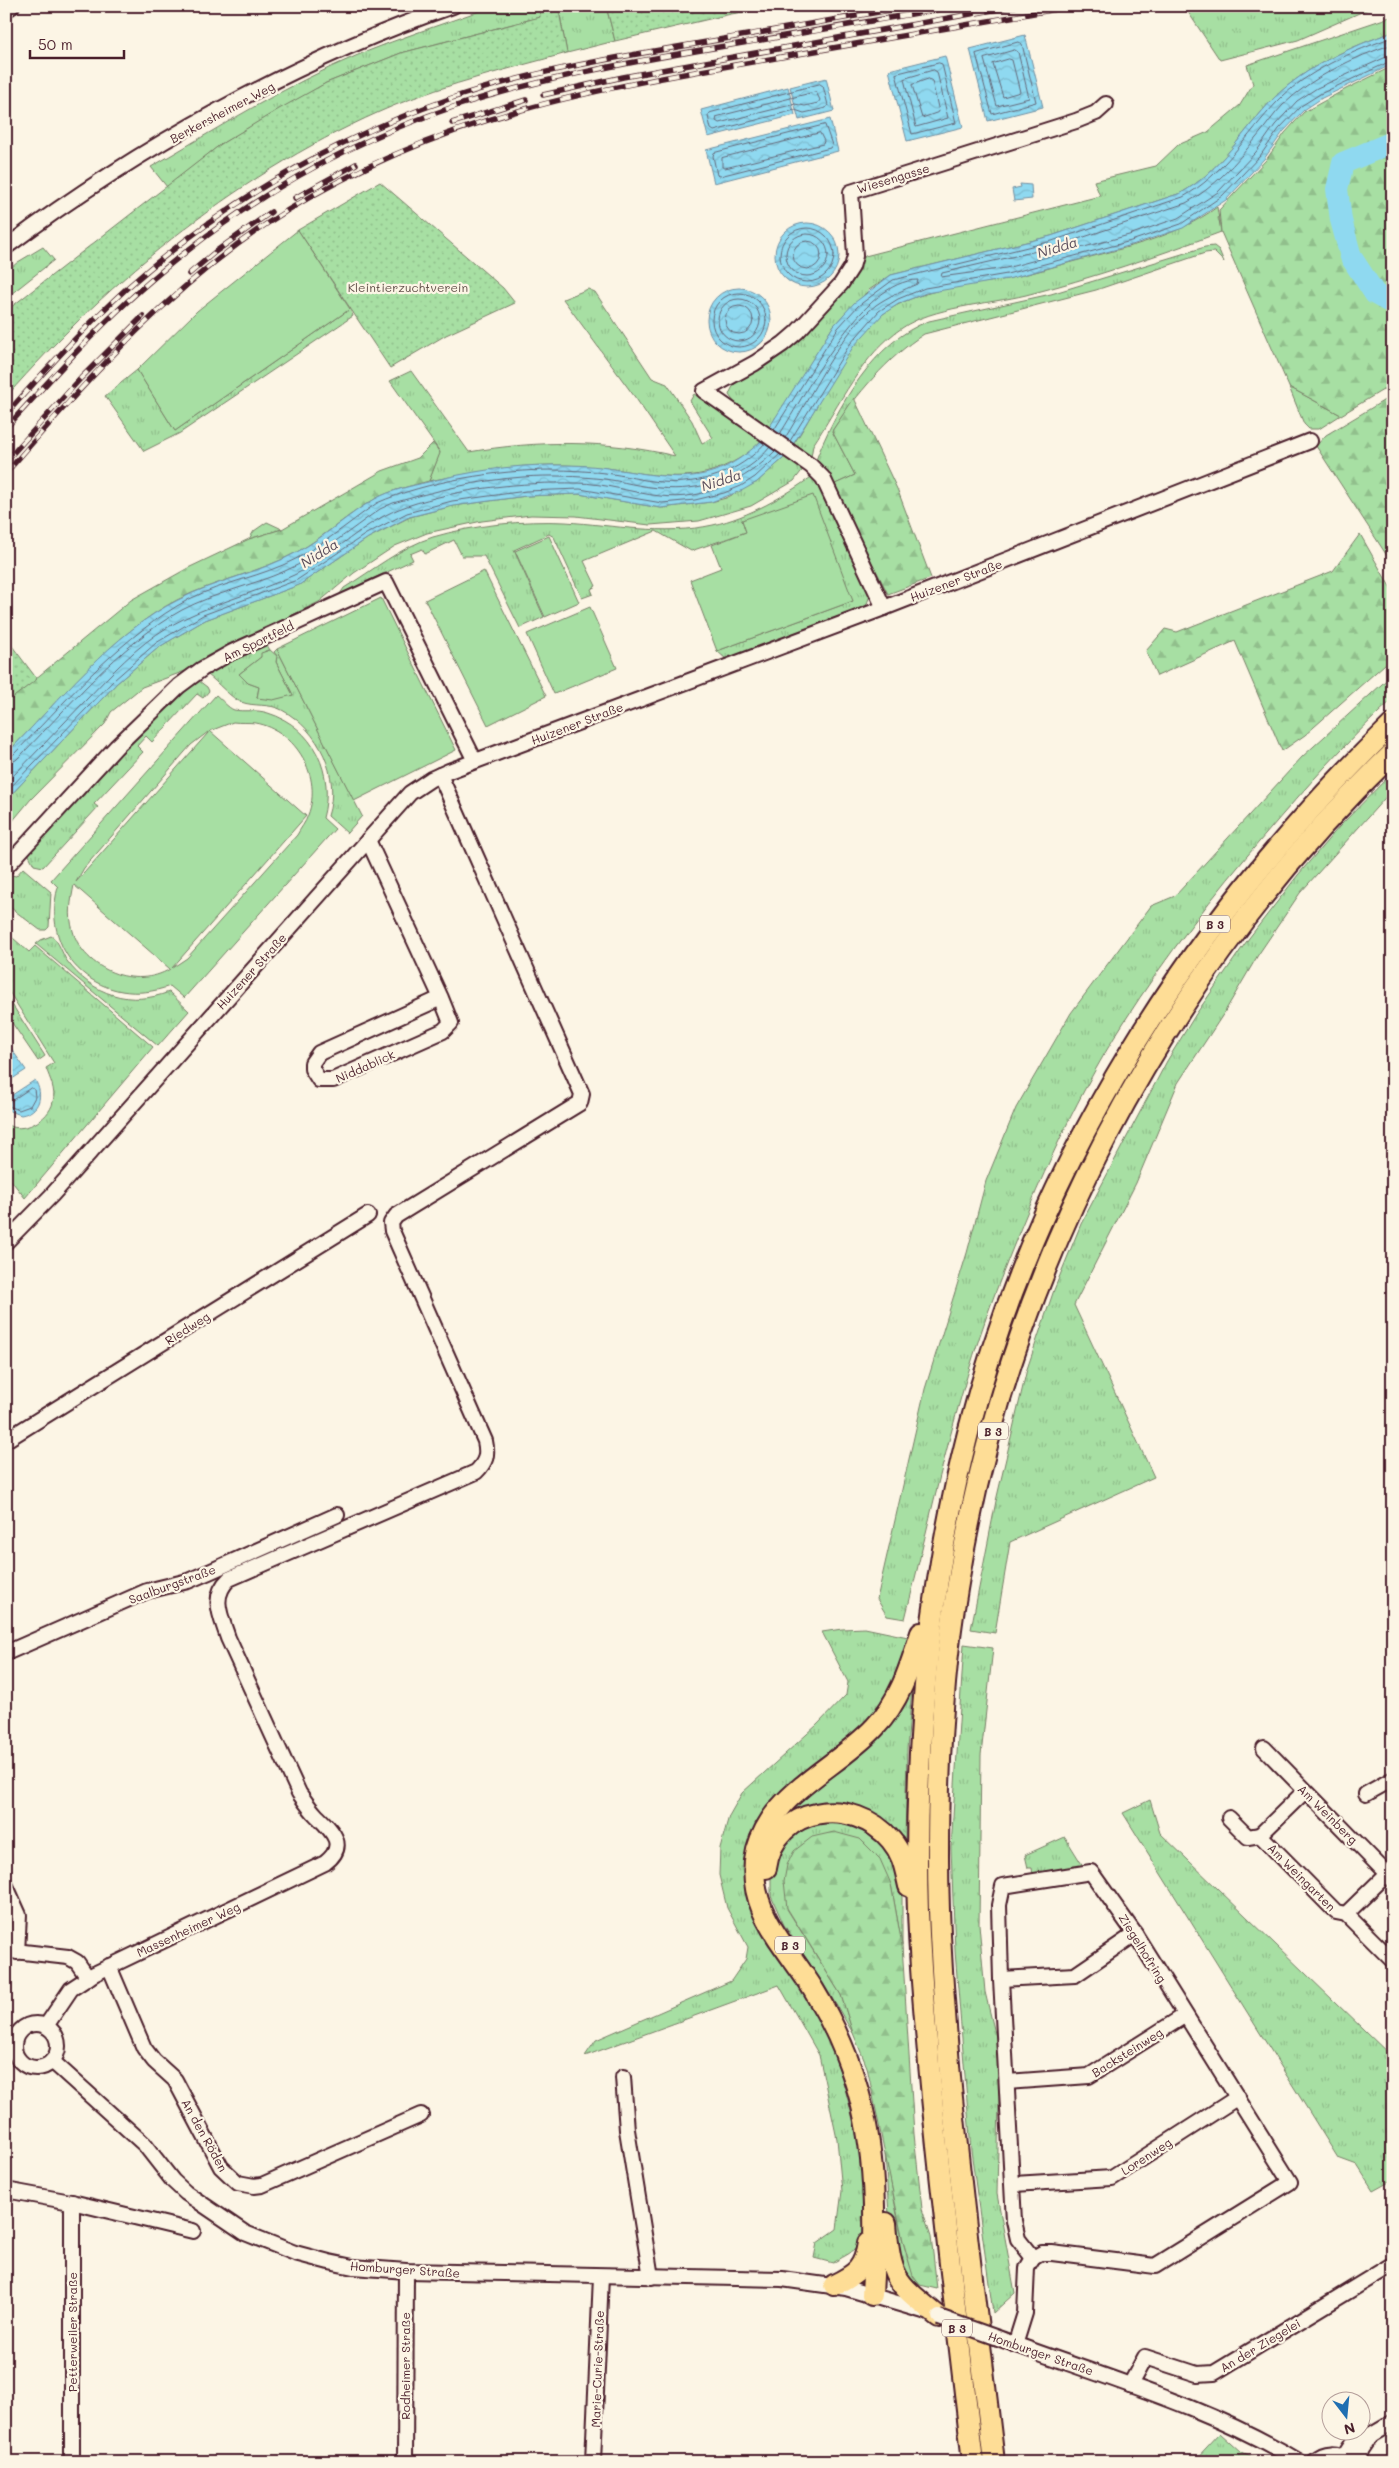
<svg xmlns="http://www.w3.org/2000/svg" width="1399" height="2468" font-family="Mali,sans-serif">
<defs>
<pattern id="grass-tufts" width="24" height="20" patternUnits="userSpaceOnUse" patternTransform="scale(1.25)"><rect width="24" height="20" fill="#a7dfa3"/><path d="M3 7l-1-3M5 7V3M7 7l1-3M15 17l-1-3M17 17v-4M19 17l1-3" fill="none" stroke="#91bf8c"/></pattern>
<pattern id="forest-firs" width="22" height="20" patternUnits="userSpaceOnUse" patternTransform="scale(1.25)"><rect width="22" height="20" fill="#a7dfa3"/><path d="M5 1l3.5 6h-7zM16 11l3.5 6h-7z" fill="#91bf8c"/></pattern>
<pattern id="garden-dots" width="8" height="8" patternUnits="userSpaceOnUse" patternTransform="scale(1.25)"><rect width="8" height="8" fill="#a7dfa3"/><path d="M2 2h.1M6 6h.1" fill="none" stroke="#91bf8c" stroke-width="1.8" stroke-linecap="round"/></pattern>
<pattern id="water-waves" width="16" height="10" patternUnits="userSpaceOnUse" patternTransform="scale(1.25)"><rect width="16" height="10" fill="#8fd9f0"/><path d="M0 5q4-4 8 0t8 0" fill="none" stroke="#7dbace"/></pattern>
</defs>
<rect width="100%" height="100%" fill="#fcf5e5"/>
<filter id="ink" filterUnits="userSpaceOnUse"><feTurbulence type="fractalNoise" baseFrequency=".02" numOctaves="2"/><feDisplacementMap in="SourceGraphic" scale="10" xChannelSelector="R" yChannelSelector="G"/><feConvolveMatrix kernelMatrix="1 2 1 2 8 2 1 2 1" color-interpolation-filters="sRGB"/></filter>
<g filter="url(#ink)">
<g fill="url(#grass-tufts)" stroke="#787f67">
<path d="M494,6h45l1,11 -139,36 -75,30 -105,61 -54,43 -16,-20c67,-39 135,-82 207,-112 44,-18 90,-33 136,-49z"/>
<path d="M558,6h48l9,35 -48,12z"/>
<path d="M728,6h55l-52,8z"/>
<path d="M1184,6h191l-77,34 -78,20z"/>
<path d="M1393,16v16c-41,14 -88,35 -119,66 -31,32 -53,73 -93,95l-130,43 -160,39 -22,15 -35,35 -64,103 -35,-25 -6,-8c8,-24 33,-28 52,-41 7,-4 13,-12 20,-18 24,-24 48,-51 64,-80l235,-60 -6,-15 62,-15 22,-21 30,-13 32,-27 13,-21 -6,-19z"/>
<path d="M1217,207l4,25c-64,24 -129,46 -195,63 -37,9 -94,12 -124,33 -40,26 -63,78 -89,117l-2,12 -18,-12c26,-39 54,-104 90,-131 35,-26 82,-27 123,-35 25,-5 49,-13 73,-19 48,-13 98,-23 138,-53z"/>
<path d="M1214,246l5,4 5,12 -10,-10 -9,1 -109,37 -172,44c-37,24 -67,60 -92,97l23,44 -22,10 -17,-25c20,-52 59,-120 113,-139l122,-27 154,-47z"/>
<path d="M43,247l11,13 -48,38v-26l12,-10z"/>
<path d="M588,289l7,3 57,86 15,6 25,37 10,22 11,-5 -23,-37 4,-7 68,45c-8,11 -21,19 -33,25 -41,21 -79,10 -122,4 -18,-2 -36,-3 -54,-3 -41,0 -83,8 -124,16l11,-29 -50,-71 21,-10 58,81c69,-12 138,-12 206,4l-38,-56 -74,-101z"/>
<path d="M350,309l3,7 -173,117 -36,18 -39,-55 32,-26 38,61z"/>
<path d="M1289,387l52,28 -22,14h-10l-5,-5z"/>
<path d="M786,456l18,12 -10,13 -43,25 -52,15 -49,4 -74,-9 -45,-1 -49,6 -55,12 -32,13 -41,27 -35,29 -112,54 -22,15 -43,16 -31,25 -6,12 -74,75 -25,30v-29l111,-117 42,-36 46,-27 94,-35 69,-47 42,-21 43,-11 73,-10 53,-2 82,14 50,-6 15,-4 31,-16z"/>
<path d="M814,475l57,118 -5,13 -139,54 -10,-9 136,-50 -111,-81 4,12 -55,19 -35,-20 -72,30 12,25 -5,3 2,5 -11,4 -28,-61 -5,-3 -35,16 30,67 -24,11 -36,-72h-22l-8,-16 -29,14 -3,-5 -12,5 3,6 -73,34 4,-6c29,-18 57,-41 89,-51 41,-12 90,-17 132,-15 49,3 99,14 148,3 36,-8 72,-29 101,-50z"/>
<path d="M267,522l15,7 -33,10 5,-8z"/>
<path d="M265,642l5,8 -5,1 -4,6 -22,17 9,9 11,4 -2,11 36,-3 -17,-33 1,-6 -3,-4 3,-3 85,167 -15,17 -19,-17c13,-41 -9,-86 -46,-106 -13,-7 -28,-3 -41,-8 -9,-3 -25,-21 -33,-27l3,-6z"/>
<path d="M1393,674v25c-46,42 -88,89 -128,136 -51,59 -99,121 -141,187 -54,84 -94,180 -130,274 -39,104 -62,215 -89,323l-18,-3 -10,-17 48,-210 42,-136 19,-72 30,-73 55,-95 80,-107 24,-10 127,-139z"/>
<path d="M199,681l8,6 2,4 -6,7 -6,-4 -45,48 -6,-6 -9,10 6,6 -49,52 4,3 -55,60 -9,-2 -7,-14 158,-164 7,-1z"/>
<path d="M1393,772v17l-93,104 -42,62 -34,58 -46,70 -42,100 -62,122 80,172 -144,65 -15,91 -24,-4 25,-128 31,-132 27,-79 27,-66 86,-163 29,-47 53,-76 49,-63 41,-48z"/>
<path d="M23,868l28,24 -2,35 -3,3h-6l-33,-25 3,-4 -4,-6v-21l10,2z"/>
<path d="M6,932l23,20 6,-6 118,101 -128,151 -19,-24v-50c16,11 43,-4 47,-22 3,-12 -3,-23 -7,-34l8,-5 -48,-76z"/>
<path d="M51,936c8,4 11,18 16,25 25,34 64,46 102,31l20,19 -31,35 -122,-102 5,-4z"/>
<path d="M6,995l39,61 -7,5 -32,-47z"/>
<path d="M865,1628l43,9c-9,36 -22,65 -48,92 -32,33 -85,52 -104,97 -4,10 -4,23 -5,33 -2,11 -5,24 -4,34 7,45 45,76 67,113 23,38 70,202 44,240 -5,7 -18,12 -25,17l-19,-5 3,-15 20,-14 5,-38 -5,-52 -18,-84 -40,-70 -194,71 11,-16 135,-59 15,-22 2,-12 -21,-39 -8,-33 1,-27 9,-32 13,-23 75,-68 29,-30 2,-13 -26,-50 20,-3z"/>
<path d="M964,1644l29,4 -12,107 -2,169 6,68 15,62 -3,140 18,99 -22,20 -22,-163 -16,-199 -4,-103z"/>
<path d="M912,1688l-5,61 -2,91 -5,1 -23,-23 -93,4 -4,-5z"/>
<path d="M1150,1800l10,33 233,225v121l-20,11 -16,-25 -19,-7 -215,-345z"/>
<path d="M816,1820l42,2 32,28 12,41v54l-11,-61 -104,25 54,86 12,38 -30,-50 -39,-58 -13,-29v-31l29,-40z"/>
<path d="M1065,1837l18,29 -8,4 -42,6 -1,-8h-4l-3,-13z"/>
<path d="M884,2139c6,34 17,121 36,146l-19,-14 -12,-56z"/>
<path d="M1220,2433l22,20 19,9h-68z"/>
</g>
<g fill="url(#forest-firs)" stroke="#787f67">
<path d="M1393,66v318l-52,31 -52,-28 -68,-155 -2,-22 47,-50 19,-27 19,-21 42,-23z"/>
<path d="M1393,395v170l-77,-119 10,-11z"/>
<path d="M854,398l44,93 33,87 -43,16 -55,-109 22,-10 -23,-44z"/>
<path d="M433,443l7,10 -11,28c-18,5 -38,9 -54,18 -27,15 -51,38 -78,53 -38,21 -81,28 -120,48 -64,33 -120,103 -171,154v-51l125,-103 57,-32 61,-29 33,-10 100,-58 36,-13z"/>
<path d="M1360,534l33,58v65l-88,78 -23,16 -47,-110 -78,35 -11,-25 19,-22 12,3 156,-61z"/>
<path d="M834,1832l26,7 20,20 11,25 11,61 12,189 8,75 9,27 6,53 -17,-4 -7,-9 -10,-35 -36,-174 -14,-34 -12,-38 -54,-87 -3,-27 3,-16 7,-14 18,-14z"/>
</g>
<g fill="url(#garden-dots)" stroke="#787f67">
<path d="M539,6h19l9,47c-58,16 -118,30 -174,53 -149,63 -281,170 -387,291v-86l215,-167 58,-35 47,-26 75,-30 139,-36z"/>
<path d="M606,6h122l3,8 -116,27z"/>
<path d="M380,182l123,106 12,15 -69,32 -56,33 -92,-138z"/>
<path d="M6,638l31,41 -31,24z"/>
</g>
<g fill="#a7dfa3" stroke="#787f67" fill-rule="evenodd">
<path d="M298,230l52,79 -175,122 -38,-61 60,-59z"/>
<path d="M813,495l40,106 -136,50 -27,-71 31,-12 -9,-23 34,-13 -4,-12z"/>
<path d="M549,536l30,66 -34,15 -30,-66z"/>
<path d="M484,571l62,125 -58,29 -63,-125z"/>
<path d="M381,598l75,152 -102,51 -77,-152z"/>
<path d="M590,607l27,61 -63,26 -27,-60z"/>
<path d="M270,650l7,6 -1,6 17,33 -20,5 -16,-2 2,-11 -11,-4 -9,-9 22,-17v-4z"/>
<path d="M216,695c5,4 12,13 18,15 10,2 22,-1 34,3 46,14 67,61 55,105l12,11 -151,169 -14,-12c-66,25 -131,-28 -112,-99l-7,-7zM233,722c7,1 15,0 23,1 40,7 67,54 52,92 -2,7 -8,14 -11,20l-110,123 -15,10 134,-152 -96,-85zM208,732v1l-132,149 8,-14 107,-123zM74,885l96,84c-34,21 -86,1 -97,-38 -5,-17 -2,-30 1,-46z"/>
</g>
<g fill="url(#water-waves)" stroke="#738fa1">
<path d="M1393,32v32l-71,34 -18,12 -21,22 -19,27 -38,41 -43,28 -51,17 -124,34 -82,14 -26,10 -17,11 -30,33 -67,109 -29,26 -14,8 -32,12 -50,6 -82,-14 -53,2 -73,10 -44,11 -41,21 -69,47 -94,35 -46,27 -42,36 -111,117v-46c51,-51 107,-122 172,-154 38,-20 82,-27 119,-48 28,-15 51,-38 78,-53 16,-9 36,-13 53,-17 40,-10 82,-17 123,-17 19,0 38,0 56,3 62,9 102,22 153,-26l74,-117 20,-22 37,-28 160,-39 130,-43c40,-22 62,-63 93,-95 31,-31 78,-52 119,-66z"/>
<path d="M1025,35l18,72 -55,14 -18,-72z"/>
<path d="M945,56l18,71 -56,14 -18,-71z"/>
<path d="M826,78l8,33 -35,9 -9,-33z"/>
<path d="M788,87l7,28 -87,22 -7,-27z"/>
<path d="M830,119l8,32 -124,32 -8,-33z"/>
<path d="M1020,184l11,1 1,14 -18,2 -2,-12 9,-2z"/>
<circle cx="807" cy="255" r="32"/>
<circle cx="739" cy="320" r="32"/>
<path d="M6,1041l20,29 -20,13z"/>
<path d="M35,1080c9,15 5,32 -14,35l-14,-5 -1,-11z"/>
</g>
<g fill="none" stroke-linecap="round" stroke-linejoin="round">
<g stroke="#66697a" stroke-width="1">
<path d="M1019,42l3,2 14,58 -44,12 -16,-60z"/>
<path d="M1393,44c-39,13 -81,33 -110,61 -10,10 -18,23 -27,33 -20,25 -42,50 -70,65l-132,44 -112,26 -1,4 65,-9 123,-33 49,-17 40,-26 38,-40 19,-27 22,-24 20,-13 76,-34"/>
<path d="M1015,50l3,2 11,46 -32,8 -13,-47z"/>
<path d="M1009,59l3,1 8,32 -17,5 -10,-33z"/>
<path d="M939,63l3,1 14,59 -44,11 -16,-60z"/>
<path d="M934,70l3,2 11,46 -32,9 -12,-48z"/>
<path d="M929,79l3,2 7,31 -17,6 -10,-33z"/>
<path d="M820,84l3,2 5,19 -2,3 -22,5 -9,-3 -81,21 -3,-2 -3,-13 2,-3z"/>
<path d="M816,92l4,8 -2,3 -13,3 -10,-2 -76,19 -3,-2 1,-4z"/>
<path d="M825,125l7,20 -2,3 -110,28 -3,-1 -4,-19 1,-3z"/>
<path d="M820,133l4,8 -1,3 -98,24 -3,-1v-9z"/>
<circle cx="807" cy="255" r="27"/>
<circle cx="807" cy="255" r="21"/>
<circle cx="807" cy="255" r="14"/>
<circle cx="739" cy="320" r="27"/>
<circle cx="739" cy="320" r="21"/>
<circle cx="739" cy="320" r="14"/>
<path d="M774,430l64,-102 20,-22 35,-26 159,-39 131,-44c40,-22 63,-62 94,-95 29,-31 76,-51 116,-65"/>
<path d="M780,434c26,-41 83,-155 138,-154l-1,4c-14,6 -28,12 -41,21 -37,29 -65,92 -91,133"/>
<path d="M790,441l60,-97 29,-33 19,-12 27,-11 82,-14 124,-33 50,-17 41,-28 38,-40 19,-27 22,-23 19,-12 73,-34"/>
<path d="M6,757l6,-1c52,-53 101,-111 165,-150 32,-20 71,-26 106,-41 33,-14 64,-41 94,-62 50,-22 121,-33 175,-33 18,0 36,1 53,3 19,2 38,8 57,9 38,3 78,-9 103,-39"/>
<path d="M6,764l10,-4c52,-52 101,-114 166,-150 32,-17 69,-24 103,-39 34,-15 65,-41 95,-62l13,-6c42,-12 86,-23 130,-26 27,-2 54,-1 81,2 18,2 37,8 56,9 39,4 85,-9 110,-41"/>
<path d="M6,783c27,-27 53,-55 80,-83 25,-26 50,-54 82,-73 42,-24 84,-32 126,-52 40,-19 70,-55 113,-69 54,-18 114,-24 170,-23 28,0 55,10 83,13 43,5 86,-15 115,-45"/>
<path d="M6,792l108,-112 42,-37 47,-28 94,-35 69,-46 41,-21 45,-12 74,-10 54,-2 82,14 33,-3 29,-7 17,-7 14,-9 25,-23"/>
<path d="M31,1088l3,1 1,8 -5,9 -11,4 -10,-4 1,-4z"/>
</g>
<path stroke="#8fd9f0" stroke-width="22" d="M1393,142l-50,21 -6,26 4,31 10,37 24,37 18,10"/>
<defs>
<g id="minor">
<path d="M6,10l6,-4"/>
<path d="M6,247c133,-100 290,-187 447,-241"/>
<path d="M884,608l-61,-130 -12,-12 -107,-75 51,-28 28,-19 14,-12 44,-48 11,-17 3,-11 -4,-64 225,-71 20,-8 10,-9"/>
<path d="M368,840l73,158 10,25 -8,8 -110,49h-14l-7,-11v-6l7,-10 122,-55"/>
<path d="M6,867l110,-120 63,-61 23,-17 30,-17 154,-70 89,179"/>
<path d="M6,1242l46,-47 358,-402 21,-14 18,-8 435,-163 426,-167"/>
<path d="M6,1440l362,-225"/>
<path d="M6,1653l141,-62 41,-10 21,-9 128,-57"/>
<path d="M1264,1748l129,132"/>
<path d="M1305,1791l-45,44 76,77 10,2 47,47"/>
<path d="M1366,1794l27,-15"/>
<path d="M1229,1818l19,19 12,-2"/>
<path d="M1091,1872l44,62 155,248 -135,84 -103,-13h-10l-9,5 -15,-19 -4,-18 -13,-242 -2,-74 4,-19z"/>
<path d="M6,1886l13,29 -2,37"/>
<path d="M1346,1914l41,-40"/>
<path d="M6,1950l62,7 9,5 11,16"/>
<path d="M109,1966l35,82 10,13 21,19 46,87 17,16 16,3 8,-1 159,-70"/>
<path d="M1001,1979l74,-4 60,-41"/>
<circle cx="36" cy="2046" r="22"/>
<path d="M46,2026l25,-37 23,-15 231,-111c24,-18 6,-33 -9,-48 -6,-6 -12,-15 -17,-22l-71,-155c-7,-22 -18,-41 1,-59l247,-107c10,-10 12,-17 9,-31l-93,-210 -1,-8 5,-7 184,-113 2,-9 -142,-319"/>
<path d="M52,2061l92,83 29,37 13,12 59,40 50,20 34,9 24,5 53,4 376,8 64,9 81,24"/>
<path d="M623,2077l4,53 24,147"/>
<path d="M1007,2082l82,-6 95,-60"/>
<path d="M1014,2184l98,-6 126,-81"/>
<path d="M6,2190l70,13 117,28"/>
<path d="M72,2202v260"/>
<path d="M998,2338c101,38 209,67 302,124"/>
<path d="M1015,2345l10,-32 2,-45 6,-10"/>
<path d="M1130,2385l15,-28 52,17 17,-1 176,-107 3,4"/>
<path d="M1343,2457l9,-14 19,-8 22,-13"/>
<path d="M405,2462l1,-191"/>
<path d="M593,2462l8,-186"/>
<path d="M1314,2462c11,-10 23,-10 35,-1"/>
<path d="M1356,2462l6,-14 9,-13"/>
</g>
<g id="highway">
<path d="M766,1868c9,-64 88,-72 125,-28 12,14 14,29 18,46"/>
<path d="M886,2223c5,58 9,58 53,94"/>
<path d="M834,2285c22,-11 30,-16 34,-42"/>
<path d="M872,2295c4,-70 5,-146 -17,-214 -10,-32 -25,-64 -42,-92 -27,-44 -70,-82 -56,-139 15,-58 80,-82 118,-123 25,-26 35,-60 46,-94"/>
<path d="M973,2462c-14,-122 -29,-243 -41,-365 -7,-78 -15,-156 -15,-235 0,-144 15,-288 51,-429 69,-271 225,-515 425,-709"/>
<path d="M994,2462c-15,-129 -32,-257 -44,-385 -6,-74 -12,-148 -12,-221 0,-89 4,-179 19,-267 50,-317 205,-613 436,-836"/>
</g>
</defs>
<use href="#minor" stroke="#4a1f2b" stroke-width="18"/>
<use href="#highway" stroke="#4a1f2b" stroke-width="24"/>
<use href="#minor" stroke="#fcf5e5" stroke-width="14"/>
<use href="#highway" stroke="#fedd96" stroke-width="20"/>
<defs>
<g id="rail">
<path d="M543,95l80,-18 392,-71"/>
<path d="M452,123l74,-23"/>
<path d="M295,198l61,-34"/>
<path d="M189,274l26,-22 56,-40"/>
<path d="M6,414c39,-43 78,-87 121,-126 94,-83 204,-148 322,-189 80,-27 163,-41 246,-55 73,-13 145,-25 218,-38"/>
<path d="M6,428c57,-63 113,-125 181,-177 80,-63 172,-113 269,-145 86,-28 174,-44 263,-59 80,-13 160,-27 239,-41"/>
<path d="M6,461l75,-83 62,-62"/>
<path d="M6,473c84,-97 172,-195 282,-263 155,-95 306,-121 482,-151 101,-18 202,-35 304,-53"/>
</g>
</defs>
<use href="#rail" stroke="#4a1f2b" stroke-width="5.5"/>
<use href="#rail" stroke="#fcf5e5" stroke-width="4" stroke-dasharray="11" stroke-linecap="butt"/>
<defs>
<path id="minor-bridge" d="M939,2317l59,21"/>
</defs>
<use href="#minor-bridge" stroke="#4a1f2b" stroke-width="18" stroke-linecap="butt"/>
<use href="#minor-bridge" stroke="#fcf5e5" stroke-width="14"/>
</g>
</g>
<g text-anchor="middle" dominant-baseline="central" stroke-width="4.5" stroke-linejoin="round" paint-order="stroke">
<g fill="#fcf5e5" stroke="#7f5f63" stroke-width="1">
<rect x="1200" y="915.5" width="30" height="17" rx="4"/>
<rect x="978" y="1422.5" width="30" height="17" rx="4"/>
<rect x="775" y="1936.5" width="30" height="17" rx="4"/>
<rect x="942" y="2319.5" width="30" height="17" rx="4"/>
</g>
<g font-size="11" font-weight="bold" fill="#4a1f2b">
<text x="1215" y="924">B 3</text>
<text x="993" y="1431">B 3</text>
<text x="790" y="1945">B 3</text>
<text x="957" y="2328">B 3</text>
</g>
<g font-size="12" fill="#4a1f2b" stroke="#fcf5e5">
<text transform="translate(222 112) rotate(-28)">Berkersheimer Weg</text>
<text transform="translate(893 178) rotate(-17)">Wiesengasse</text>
<text transform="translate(956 580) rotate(-21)">Huizener Straße</text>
<text transform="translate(258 641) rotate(-26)">Am Sportfeld</text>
<text transform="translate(577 723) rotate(-21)">Huizener Straße</text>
<text transform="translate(251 971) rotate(-48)">Huizener Straße</text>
<text transform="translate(365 1066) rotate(-24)">Niddablick</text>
<text transform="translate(187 1328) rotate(-32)">Riedweg</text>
<text transform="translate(172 1584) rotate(-20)">Saalburgstraße</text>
<text transform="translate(1328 1814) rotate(45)">Am Weinberg</text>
<text transform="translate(1302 1877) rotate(45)">Am Weingarten</text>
<text transform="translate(188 1929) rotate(-25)">Massenheimer Weg</text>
<text transform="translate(1143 1948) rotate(58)">Ziegelhofring</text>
<text transform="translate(1127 2052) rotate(-32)">Backsteinweg</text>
<text transform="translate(205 2135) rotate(61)">An den Röden</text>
<text transform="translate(1146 2156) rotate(-33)">Lorenweg</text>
<text transform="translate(405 2269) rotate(4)">Homburger Straße</text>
<text transform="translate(72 2332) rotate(-90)">Petterweiler Straße</text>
<text transform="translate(1260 2345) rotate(-31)">An der Ziegelei</text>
<text transform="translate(1041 2353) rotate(19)">Homburger Straße</text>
<text transform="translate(405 2366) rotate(-90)">Rodheimer Straße</text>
<text transform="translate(597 2369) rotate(-88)">Marie-Curie-Straße</text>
</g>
<g font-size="12" fill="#614f49" stroke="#fcf5e5">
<text x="408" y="287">Kleintierzuchtverein</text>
</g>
<g font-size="14" font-style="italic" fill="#5b4e5c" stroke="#fcf5e5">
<text transform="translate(1057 247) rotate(-17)">Nidda</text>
<text transform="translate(721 480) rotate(-18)">Nidda</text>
<text transform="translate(319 553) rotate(-32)">Nidda</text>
</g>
</g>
<rect width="1399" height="2468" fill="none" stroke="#fcf5e5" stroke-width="25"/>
<rect x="12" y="12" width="1374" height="2443" fill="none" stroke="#4a1f2b" stroke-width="2" filter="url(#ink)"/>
<g transform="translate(1346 2416) rotate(164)"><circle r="24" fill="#fcf5e5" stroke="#b59f9b"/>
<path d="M0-4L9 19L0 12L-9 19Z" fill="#1f6fb2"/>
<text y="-8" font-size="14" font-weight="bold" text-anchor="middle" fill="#4a1f2b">N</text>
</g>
<path d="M30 50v8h94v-8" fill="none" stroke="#4a1f2b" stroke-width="2.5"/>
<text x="38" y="50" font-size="15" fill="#4a1f2b" stroke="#fcf5e5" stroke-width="4" paint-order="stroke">50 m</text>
</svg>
